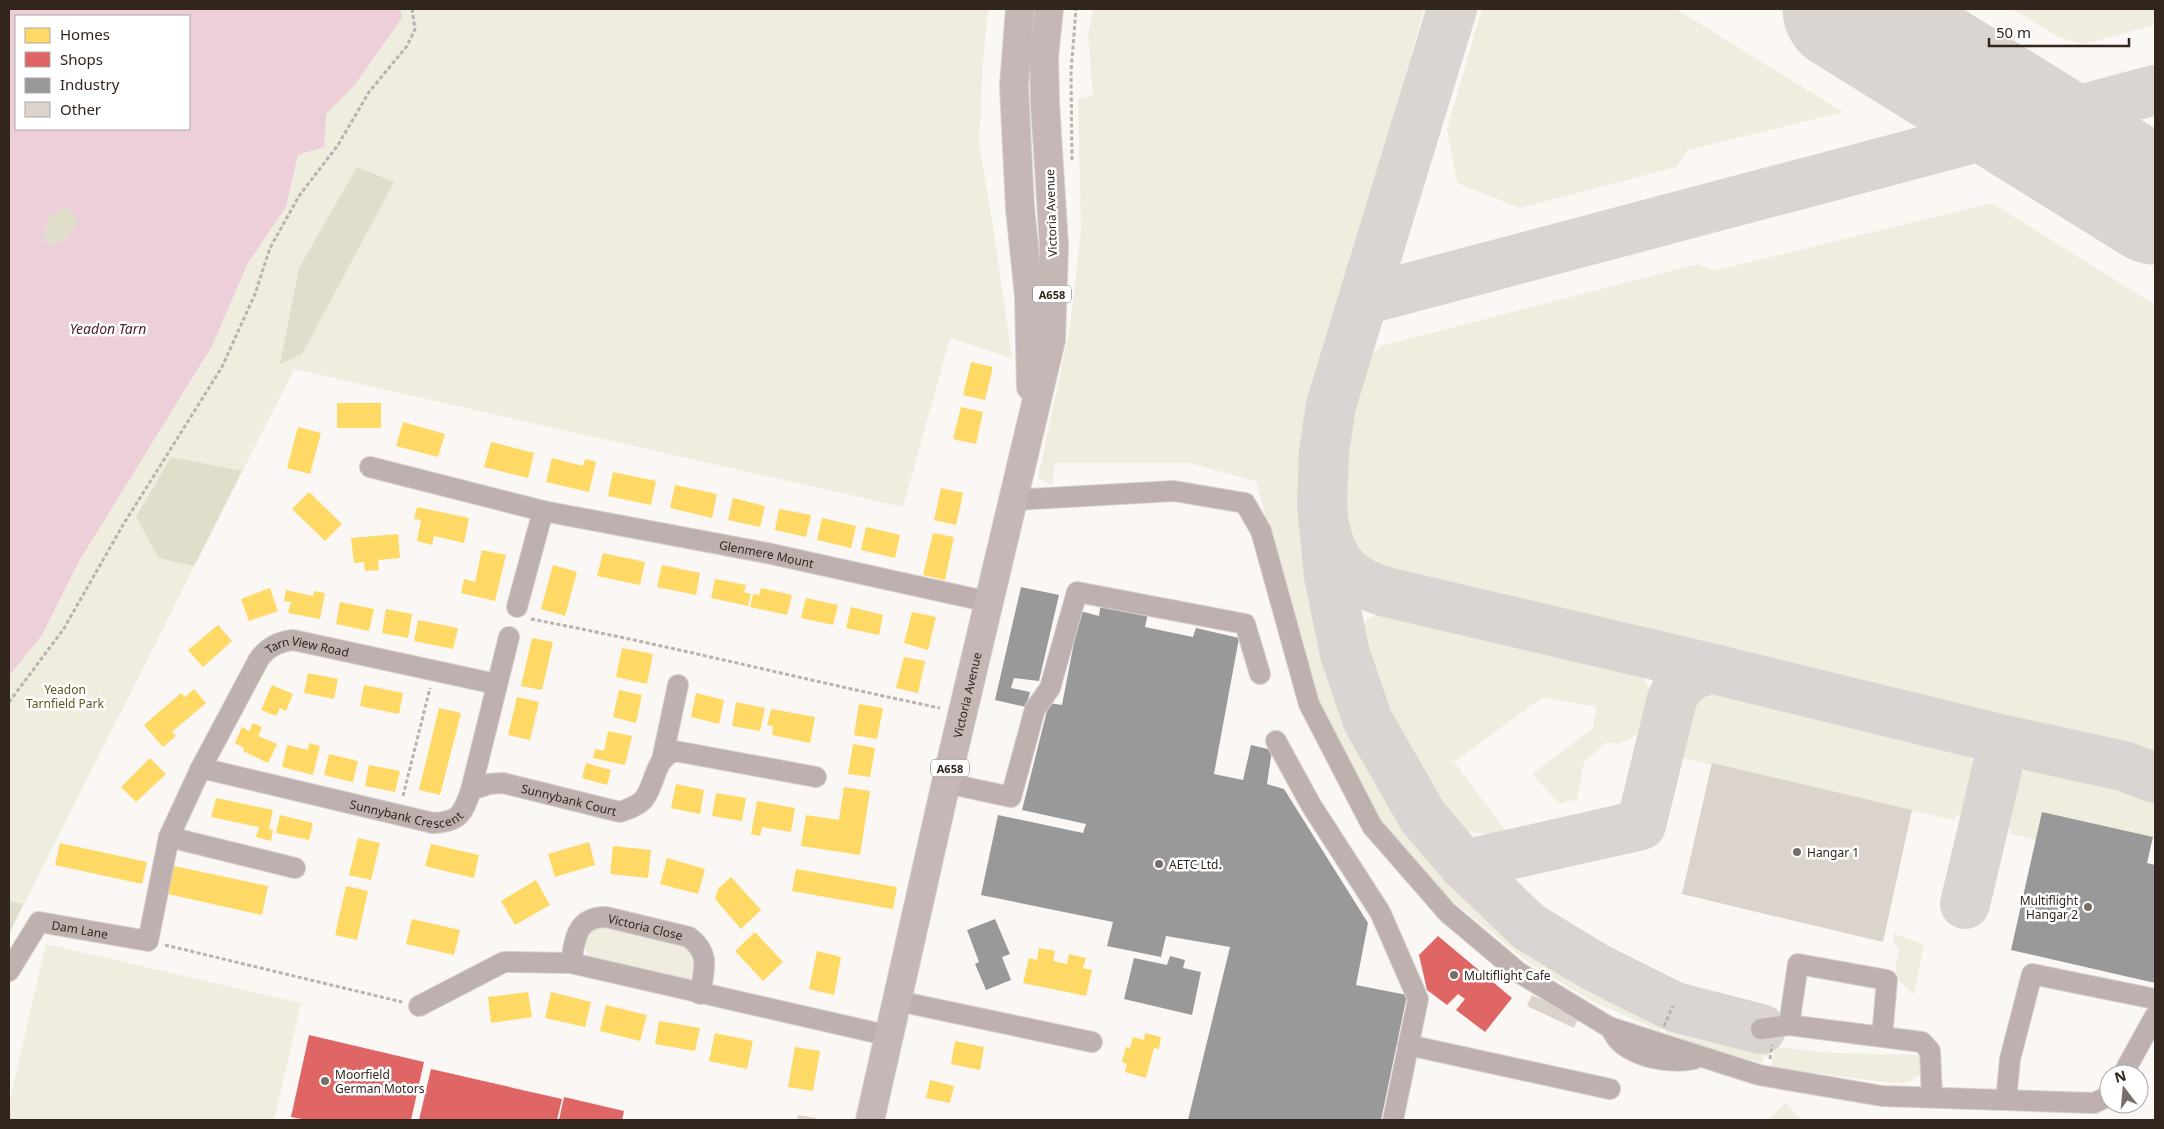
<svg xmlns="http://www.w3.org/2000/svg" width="2164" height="1129" font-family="'Noto Sans',sans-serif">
<rect width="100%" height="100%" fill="#fbf7f5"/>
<g fill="#eeedde">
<path d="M284,9h704l-5,53 -4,82 13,76 20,138 -62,-20 -47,169 -609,-138 -285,565v-258l33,-41 36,-72 134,-217 36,-83 38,-56 12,-52 26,-8 1,-33 33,-35z"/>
<path d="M1093,9h331l-109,385 -16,100 3,62 13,74 19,63 30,65 37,57 45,58 6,1c4,24 94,83 117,98l3,12 29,14 18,2 45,18 -4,13 -70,-31 -61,-37 -78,-63 -20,-20 -40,-45 -16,-22 -60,-115 -59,-217 -67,-18h-134l-3,23 -14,-8 32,-150 11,-100 -3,-129 15,-3 -5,-61z"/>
<path d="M1482,9h194l167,103 -155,38 -12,17 -156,41 -63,-25 -10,-54z"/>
<path d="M2012,9h143v16l-72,19 -24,-7z"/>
<path d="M1992,203l163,102v449l-785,-185 -21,-21 -4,-31 2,-62 14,-90 20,-19 317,-82 15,7z"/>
<path d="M1381,612l258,58 16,30 -11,31 -26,13 -11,-2 -23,20 -7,37 -17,5 -28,-30 61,-46 3,-21 -53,-10 -89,65 52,69 -16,4 -27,-5 -39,-54 -37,-68 -27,-77 8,-12z"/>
<path d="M1715,691l238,55 16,7 9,18v20l-6,12 -19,17 -275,-63c-3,-39 0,-51 37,-66z"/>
<path d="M2030,767l105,19 20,12v41l-3,-2 -116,3 -25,-6 -7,-28 8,-28z"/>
<path d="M605,924l77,20 12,10 1,18 -6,7 -8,4 -92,-24c-9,-22 -3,-27 16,-35z"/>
<path d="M1895,934l29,10 -10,50c-22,-19 -20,-18 -15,-46l-4,-4 -2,-9z"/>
<path d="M46,944l255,59 -27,117 -265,-1v-15z"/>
<path d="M1670,1019l49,17 52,10 -3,11 -4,-1 -2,7 -44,-11 -53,-20z"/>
<path d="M1775,1047l57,6 88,2 2,19 -15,8 -15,1 -121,-16z"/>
<path d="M1786,1103l15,17h-33z"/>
</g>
<g fill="#e0deca">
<path d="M357,167l37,15 -92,172 -22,10 19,-96z"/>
<path d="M69,208l9,12c-7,13 -15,27 -32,24l-3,-8c5,-18 6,-25 26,-28z"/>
<path d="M171,457l71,14 -48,95 -35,-8 -23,-41z"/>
<path d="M9,901l14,3 -14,30z"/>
</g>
<path fill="#eccfd8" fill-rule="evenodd" d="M9,9h391l2,9 -48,68 -28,28 -2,33 -26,8 -12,52 -38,56 -36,83 -134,217 -36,72 -33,41zM16,16h173v113h-173zM69,208l9,12c-7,13 -15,27 -32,24l-3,-8c5,-18 6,-25 26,-28z"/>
<g fill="#ffd966">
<path d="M971,362l22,5 -8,33 -22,-5z"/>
<rect x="337" y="403" width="44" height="25"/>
<path d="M961,407l22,5 -7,32 -23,-5z"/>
<path d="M403,422l42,12 -7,23 -42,-11z"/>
<path d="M298,427l23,6 -11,41 -23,-6z"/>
<path d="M491,442l43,11 -6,25 -44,-11z"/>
<path d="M552,458l31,8 2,-7 11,3 -7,30 -43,-10z"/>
<path d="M613,472l43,9 -5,24 -43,-9z"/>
<path d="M675,485l42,9 -5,24 -42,-10z"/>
<path d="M941,488l22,5 -7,32 -22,-5z"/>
<path d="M309,492l33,32 -17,17 -33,-32z"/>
<path d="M733,498l32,8 -5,21 -32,-7z"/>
<path d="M417,507l52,11 -5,25 -30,-7 -2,9 -15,-4 4,-21 -7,-1z"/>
<path d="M779,509l32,6 -5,22 -31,-7z"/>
<path d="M822,518l34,8 -5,22 -34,-8z"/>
<path d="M866,527l34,8 -5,23 -34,-8z"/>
<path d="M933,533l21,4 -9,43 -22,-5z"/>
<path d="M398,534l2,24 -22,2 1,10 -14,1 -1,-9 -10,1 -3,-25z"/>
<path d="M482,550l24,5 -11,46 -34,-8 3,-14 11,3z"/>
<path d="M603,553l42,9 -5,23 -43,-9z"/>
<path d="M553,565l24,7 -12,44 -24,-7z"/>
<path d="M662,565l38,8 -4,22 -39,-8z"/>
<path d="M715,579l31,6 -2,7 7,2 -3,12 -37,-8z"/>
<path d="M270,588l8,23 -29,10 -8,-22z"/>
<path d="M761,588l31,7 -5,20 -37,-8 3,-13 6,1z"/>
<path d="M286,590l27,6 1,-5 11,2 -5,26 -32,-6 3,-11 -7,-1z"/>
<path d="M806,598l32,7 -5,20 -32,-7z"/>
<path d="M340,602l34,7 -5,22 -33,-7z"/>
<path d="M851,607l32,8 -4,20 -33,-7z"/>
<path d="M386,609l26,5 -4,24 -26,-5z"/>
<path d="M912,612l24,5 -8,33 -24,-7z"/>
<path d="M418,620l40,8 -5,21 -39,-8z"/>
<path d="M218,625l14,16 -29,26 -15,-17z"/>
<path d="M532,638l21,4 -11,48 -21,-4z"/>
<path d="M622,648l31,6 -6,30 -31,-7z"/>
<path d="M904,657l21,4 -7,32 -22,-5z"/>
<path d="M308,673l30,6 -4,20 -30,-6z"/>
<path d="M272,685l21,9 -7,17 -6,-3 -4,8 -15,-6z"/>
<path d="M364,685l39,8 -4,21 -39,-8z"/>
<path d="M194,689l12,14 -34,29 4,4 -13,11 -19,-22 37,-32 4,4z"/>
<path d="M619,690l23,5 -6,28 -23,-6z"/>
<path d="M696,693l28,7 -5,24 -28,-7z"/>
<path d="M517,697l22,5 -9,38 -22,-5z"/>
<path d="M736,702l29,6 -5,23 -28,-5z"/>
<path d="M859,704l24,4 -6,31 -23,-4z"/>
<path d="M439,708l22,5 -21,82 -21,-5z"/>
<path d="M771,709l44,8 -5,26 -38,-8 1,-9 -6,-1z"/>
<path d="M253,723l9,4 -4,9 19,8 -9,19 -25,-12 1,-3 -9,-5 7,-16 7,4z"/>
<path d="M608,731l24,5 -7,29 -32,-7 2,-9 9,2z"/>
<path d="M309,743l11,3 -7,29 -31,-8 5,-22 21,5z"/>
<path d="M853,744l22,4 -5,29 -22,-3z"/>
<path d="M329,754l29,7 -5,21 -29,-7z"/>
<path d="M150,758l16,16 -30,28 -15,-15z"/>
<path d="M586,763l25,7 -4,15 -25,-7z"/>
<path d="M369,765l31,6 -5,21 -30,-6z"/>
<path d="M676,784l28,6 -4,24 -29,-6z"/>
<path d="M844,787l26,4 -10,64 -59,-9 5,-31 33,5z"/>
<path d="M716,793l30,5 -4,23 -30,-5z"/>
<path d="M216,798l57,12 -4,19 4,1 -2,11 -15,-4 3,-10 -48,-10z"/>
<path d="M757,801l38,7 -4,24 -29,-5 -2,9 -9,-2z"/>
<path d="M280,815l33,8 -4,17 -33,-7z"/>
<path d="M358,838l22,5 -9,37 -22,-5z"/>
<path d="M589,842l6,23 -40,12 -7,-23z"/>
<path d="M60,843l87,19 -5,22 -87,-19z"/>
<path d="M431,844l48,11 -5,23 -49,-12z"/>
<path d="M613,846l38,4 -3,28 -38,-4z"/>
<path d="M667,858l38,11 -7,25 -38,-10z"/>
<path d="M174,866l94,20 -6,29 -94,-21z"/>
<path d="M796,869l101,18 -4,22 -101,-18z"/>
<path d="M731,877l30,33 -20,19 -26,-30 3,-10z"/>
<path d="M536,880l14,25 -35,20 -14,-24z"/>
<path d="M346,886l22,5 -11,49 -22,-5z"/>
<path d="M412,919l48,11 -6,25 -48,-11z"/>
<path d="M755,932l28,30 -20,19 -28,-30z"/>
<path d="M1039,948l16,3 -2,10 14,3 2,-10 17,4 -3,10 9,2 -6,26 -63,-13 6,-25 8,2z"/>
<path d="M817,951l24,6 -7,38 -25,-6z"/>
<path d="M528,992l4,25 -41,6 -3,-26z"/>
<path d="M551,992l40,10 -6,25 -40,-9z"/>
<path d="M606,1005l41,10 -7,26 -40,-10z"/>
<path d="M659,1021l41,7 -5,23 -40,-7z"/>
<path d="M715,1033l38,8 -6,28 -38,-8z"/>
<path d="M1145,1033l16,4 -2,12 -5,-1 -8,30 -21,-6 2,-8 -5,-2 4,-15 4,1 3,-11 11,3z"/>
<path d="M955,1041l29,6 -4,23 -29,-6z"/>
<path d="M795,1047l25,4 -7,40 -25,-4z"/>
<path d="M930,1080l24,6 -4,17 -24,-5z"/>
</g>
<g fill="#e06666">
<path d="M1438,936l74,62 -27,34 -29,-22 9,-11 -7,-5 -11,11 -20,-15 -8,-35z"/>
<path d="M309,1035l115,27 -13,58h-104l-16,-3z"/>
<path d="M431,1069l131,30 -5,21h-138z"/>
<path d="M564,1097l60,14 -2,9h-63z"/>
</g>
<g fill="#999">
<path d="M1021,587l38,8 -20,86 -25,-3 -3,10 19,4 -4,15 -31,-7z"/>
<path d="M1101,603l47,10 -3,14 48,10 3,-9 43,10 -25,136 29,6 8,-35 21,5 -5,34 17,5 84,134 -12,62 51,10 -26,125h-193l42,-173 -64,-11 -5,21 -54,-11 6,-24 -132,-27 17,-80 85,18 3,-9 -64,-14 27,-107 13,2 18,-94 19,5z"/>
<path d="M2042,812l111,25 -6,26 8,2v118l-144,-33z"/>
<path d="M995,919l15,35 -8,3 9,23 -25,10 -11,-26 4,-2 -12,-32z"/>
<path d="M1170,956l15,4 -2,8 18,4 -9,43 -68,-16 10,-41 33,7z"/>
</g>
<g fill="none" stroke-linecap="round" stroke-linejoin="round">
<g stroke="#dad4d2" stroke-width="50">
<path d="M1452,9l-121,396 -7,46 -2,54 7,71 16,78 23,67 55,96 41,48 65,62 66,40 80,40 86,22"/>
<path d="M1903,45c9,7 21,14 27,23 10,13 14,35 10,50"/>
<path d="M1948,73l38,19 40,12 39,3"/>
<path d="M1991,140c48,1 80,15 122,36"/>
<path d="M1360,309l11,-11 784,-208"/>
<path d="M1326,533c9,36 27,49 60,59l328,77 290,71 119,26 32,12"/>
<path d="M1464,865l177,-40 31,-126c9,-20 21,-27 42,-30"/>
<path d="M1965,904l39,-164"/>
</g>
<path stroke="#dad4d2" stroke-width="125" d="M1845,9l310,193"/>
</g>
<g fill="#dad4cd">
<path d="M1712,763l200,47 -29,132 -201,-48z"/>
<path d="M1532,995l47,22 -5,11 -47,-22z"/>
<path d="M798,1115l18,3v2h-19z"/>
</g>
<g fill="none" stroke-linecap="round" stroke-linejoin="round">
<defs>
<g id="minor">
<path id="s1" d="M370,467l173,44 224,42 222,49"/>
<path d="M1014,500l160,-9 71,12 16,28 48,173 63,122 75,86 71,60 91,55 150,48 123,21 212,7 15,-7"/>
<path d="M517,607l26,-96"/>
<path d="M1276,741l35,64 69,107 38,87 -25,121"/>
<path d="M662,760l16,-75"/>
<path id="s2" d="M201,768l232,55c26,-1 30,-9 38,-33l38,-153"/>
<path d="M946,783l65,14 24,-88 15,-21 27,-96 168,32 15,50"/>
<path id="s3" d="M471,790l18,-6 14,-1 117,29c8,-3 18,-6 24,-13 12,-16 10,-41 31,-48l141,26"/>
<path d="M169,837l126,31"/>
<path id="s4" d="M571,963c4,-24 5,-46 35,-46l83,20c22,17 15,32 11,57"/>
<path id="s5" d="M9,971l30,-49 109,19 21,-104 32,-69 58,-109c9,-12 19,-17 34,-19l203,44"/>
<path d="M898,1001l194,41"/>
<path d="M419,1006l85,-44 67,1 319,73"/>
<path d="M1610,1027c3,5 5,10 9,14 17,17 52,23 75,18"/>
<path d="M1761,1029l28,-4"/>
<path d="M1882,1037l5,-57 -89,-16 -9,61 133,17 8,9 2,46"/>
<path d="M1408,1045l202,44"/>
<path d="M2123,1074l32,-58"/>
<path d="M2006,1100l4,-41 22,-85 123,25"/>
</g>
<g id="highway">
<path d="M1020,9l-6,77 6,122 9,88 2,91"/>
<path id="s6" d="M870,1120l76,-337 105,-443 3,-94 -9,-142 -1,-48 5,-47"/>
</g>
</defs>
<use href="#minor" stroke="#d6d1cf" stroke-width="22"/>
<use href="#highway" stroke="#d6d1cf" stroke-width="30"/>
<g stroke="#bbb2b0" stroke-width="3" stroke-dasharray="4 2.5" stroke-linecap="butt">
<path d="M1072,160l-1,-88 5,-63"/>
<path d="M531,619c137,26 273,61 409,89"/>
<path d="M9,702l54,-72 60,-105 99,-158 33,-73 15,-46 29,-52 39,-51 31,-53 38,-46 8,-17 -3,-20"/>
<path d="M403,796l27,-108"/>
<path d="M165,945l237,57"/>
<path d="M1664,1026l9,-20"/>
<path d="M1770,1059l2,-14"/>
</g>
<use href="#minor" stroke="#bdb0af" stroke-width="20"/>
<use href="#highway" stroke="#c4b7b5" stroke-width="28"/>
</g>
<g fill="#786e69" stroke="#fff" stroke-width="2">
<circle cx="1797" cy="852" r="5"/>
<circle cx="1159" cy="864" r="5"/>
<circle cx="2088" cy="907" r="5"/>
<circle cx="1454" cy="975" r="5"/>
<circle cx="325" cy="1081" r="5"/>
</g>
<g text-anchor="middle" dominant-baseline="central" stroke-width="5" stroke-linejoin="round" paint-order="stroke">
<g fill="#fff" stroke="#706661" stroke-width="1">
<rect x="1033" y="285.5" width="38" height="17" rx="4"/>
<rect x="931" y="759.5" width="38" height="17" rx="4"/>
</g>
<g font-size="11" font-weight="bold" fill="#32251d">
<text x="1052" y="294">A658</text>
<text x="950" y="768">A658</text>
</g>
<g font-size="12" fill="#32251d" stroke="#fff">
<text transform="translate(1051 213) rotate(-92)">Victoria Avenue</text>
<text stroke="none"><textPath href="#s1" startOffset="406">Glenmere Mount</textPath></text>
<text stroke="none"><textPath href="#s5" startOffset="528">Tarn View Road</textPath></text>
<text stroke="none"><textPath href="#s6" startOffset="436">Victoria Avenue</textPath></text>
<text stroke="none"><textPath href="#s3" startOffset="101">Sunnybank Court</textPath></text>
<text stroke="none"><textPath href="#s2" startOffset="211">Sunnybank Crescent</textPath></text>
<text stroke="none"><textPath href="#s4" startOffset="106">Victoria Close</textPath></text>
<text stroke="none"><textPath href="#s5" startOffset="99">Dam Lane</textPath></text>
</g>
<g font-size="12" fill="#5c581f" stroke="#fff">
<text x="65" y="689">Yeadon<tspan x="65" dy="14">Tarnfield Park</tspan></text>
</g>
<g font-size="12" fill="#32251d" stroke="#fff" text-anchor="start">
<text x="1807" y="852">Hangar 1</text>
<text x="1169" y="864">AETC Ltd.</text>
<text x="2078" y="900" text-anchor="end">Multiflight<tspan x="2078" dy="14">Hangar 2</tspan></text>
<text x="1464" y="975">Multiflight Cafe</text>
<text x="335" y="1074">Moorfield<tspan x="335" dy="14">German Motors</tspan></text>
</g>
<g font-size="14" font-style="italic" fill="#512135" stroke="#fff">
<text x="108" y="328">Yeadon Tarn</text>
</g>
</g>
<rect width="2164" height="1129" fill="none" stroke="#32251d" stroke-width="20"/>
<rect x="15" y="15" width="175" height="115" fill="#ffffff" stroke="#ada8a5"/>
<rect x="25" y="28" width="25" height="15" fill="#ffd966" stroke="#ada8a5"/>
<text x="60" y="40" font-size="15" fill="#32251d">Homes</text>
<rect x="25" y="52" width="25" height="15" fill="#e06666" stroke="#ada8a5"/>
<text x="60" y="65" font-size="15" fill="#32251d">Shops</text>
<rect x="25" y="78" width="25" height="15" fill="#999999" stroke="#ada8a5"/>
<text x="60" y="90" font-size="15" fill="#32251d">Industry</text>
<rect x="25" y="102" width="25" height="15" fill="#dad4cd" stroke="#ada8a5"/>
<text x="60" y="115" font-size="15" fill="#32251d">Other</text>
<g transform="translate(2124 1089) rotate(344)"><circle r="24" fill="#ffffff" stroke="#ada8a5"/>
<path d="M0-4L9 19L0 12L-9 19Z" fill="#786e69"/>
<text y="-8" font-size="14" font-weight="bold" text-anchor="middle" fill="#32251d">N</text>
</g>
<path d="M1989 38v8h140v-8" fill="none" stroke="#32251d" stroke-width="2.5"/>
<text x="1996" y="38" font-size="15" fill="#32251d" stroke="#ffffff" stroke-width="4" paint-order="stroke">50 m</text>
</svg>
